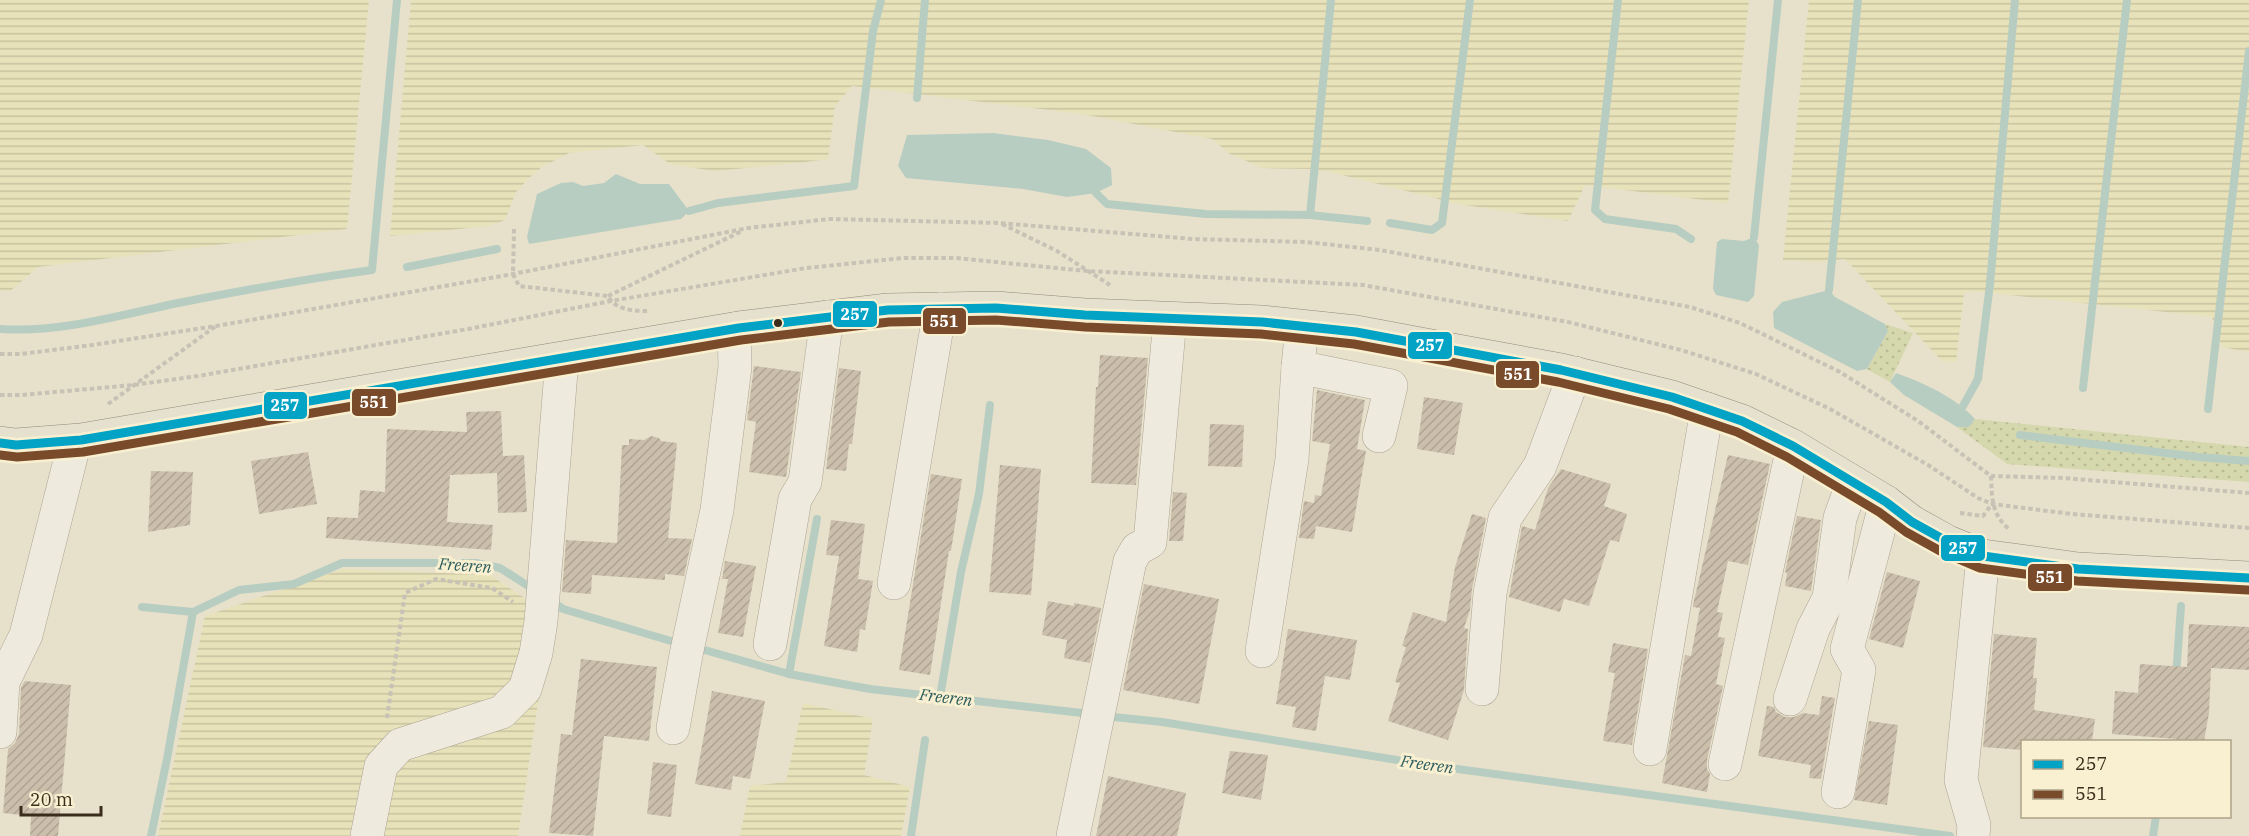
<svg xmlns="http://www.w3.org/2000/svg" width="2249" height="836" font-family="'IBM Plex Serif',serif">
<defs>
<pattern id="farmland-rules" width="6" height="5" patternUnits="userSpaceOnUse" patternTransform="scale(1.5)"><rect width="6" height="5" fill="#e8e2ba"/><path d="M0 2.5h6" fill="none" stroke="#c8c29f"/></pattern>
<pattern id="grass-dots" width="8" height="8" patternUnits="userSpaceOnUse" patternTransform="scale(1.5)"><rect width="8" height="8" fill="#d5d8ac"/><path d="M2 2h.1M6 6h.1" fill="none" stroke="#b8ba93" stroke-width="1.8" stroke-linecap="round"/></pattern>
<pattern id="building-hatch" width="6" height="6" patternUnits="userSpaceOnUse" patternTransform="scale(1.5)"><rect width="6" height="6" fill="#cbbfac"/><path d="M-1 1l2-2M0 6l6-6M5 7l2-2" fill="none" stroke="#afa493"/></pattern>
</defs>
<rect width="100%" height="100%" fill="#e7e1cb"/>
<g fill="url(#farmland-rules)">
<path d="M0,0h369l-22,229 -309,38 -28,24 -10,-1z"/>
<path d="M411,0h1338l-21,203 -143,-18 -17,36 -109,-17 -129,-32 -18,-3 -49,-1 -33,-14 -18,-15 -130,-25 -230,-28 -17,20 -7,53 -30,4 -84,8 -44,-7 -27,-19 -74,8 -27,14 -12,10 -14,15 -11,28 -17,6 -98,10z"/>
<path d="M1809,0h440v352l-27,-5 -10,-30 -239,-26 -9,2 -8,69 -14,-1 -97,-102 -26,3 -36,-2z"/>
<path d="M343,569l147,6 61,41 -33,220h-360l47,-220z"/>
<path d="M803,703l70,16 -9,56 46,12 -9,49h-161l10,-50 36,-4z"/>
</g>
<g fill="url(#grass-dots)">
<path d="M1885,324l28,9 -23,49 -23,-13 21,-38z"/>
<path d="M1975,419l274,28v35l-242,-18 -50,-37h12z"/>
</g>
<g fill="#b8cdc1">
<path d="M993,133l55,7 38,9 25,19 1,17 -16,8 -29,4 -44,-8 -117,-11 -8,-12 9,-31z"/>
<path d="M616,174l24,10h29l20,27 -8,8 -152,25 -2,-7 10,-43 24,-11 12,-1 10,4 21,-3z"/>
<path d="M1754,237l5,8 -5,51 -6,6 -32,-7 -3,-6 4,-47 5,-3 22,2z"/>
<path d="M1829,290l6,7 50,27 3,7 -21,38 -10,2 -83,-43 -1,-16 9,-10z"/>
<path d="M1896,373c28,10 59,24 79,46l-6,8h-12l-53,-32 -14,-13z"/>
</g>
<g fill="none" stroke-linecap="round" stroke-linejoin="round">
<g stroke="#b8cdc1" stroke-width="8">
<path d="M1618,0l-23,210 10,9 71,10 15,10"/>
<path d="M917,98l8,-98"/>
<path d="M1096,193l11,11 99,10 104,1 57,6"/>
<path d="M689,211l29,-8 136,-17 19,-155 8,-31"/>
<path d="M1310,215l21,-215"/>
<path d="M1390,223l42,7 10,-7 28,-223"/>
<path d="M1754,237l24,-237"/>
<path d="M407,267l90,-18"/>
<path d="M1829,290l29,-290"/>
<path d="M0,329c58,4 117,-13 173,-25 66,-13 132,-25 199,-34l25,-270"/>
<path d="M2083,388l44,-388"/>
<path d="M1963,406l15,-27 12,-95 25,-284"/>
<path d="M2208,409l41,-358"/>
<path d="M2020,435l178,22 51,4"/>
<path d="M552,601l11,8 118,35"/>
<path d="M142,607l51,5"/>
<path d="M694,647l95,27 81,15 221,25"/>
<path d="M789,674l28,-155"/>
<path d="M2176,676l5,-70"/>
<path d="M940,697l21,-125 18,-78 11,-89"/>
<path d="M1104,716l58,6 266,43 522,71"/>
<path d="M151,836l16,-77 26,-147 46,-22 55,-6 48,-21h134l24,5 36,23"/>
<path d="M911,836l14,-96"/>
<path d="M2153,836l3,-20"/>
</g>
</g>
<g fill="url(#building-hatch)">
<path d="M1100,355l48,3 -12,127 -45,-2 5,-96h2z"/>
<path d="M754,366l47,6 -15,105 -37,-5 7,-50 -9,-2z"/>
<path d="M839,368l22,3 -9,73h-3l-3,27 -20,-2z"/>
<path d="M1317,390l48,10 -8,49 9,2 -14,81 -36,-6 -2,13 -15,-1 5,-37 10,2 1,-8 6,1 9,-52 -18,-3z"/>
<path d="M1424,397l39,6 -9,52 -37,-6z"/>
<path d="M501,411l2,45 21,-1 3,57 -29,1 -1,-40 -47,2 -3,47 46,3 -2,25 -165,-12 1,-21 31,1 2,-28 25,2 2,-63 80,3 -1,-20z"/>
<path d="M1210,424l34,1 -2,42 -34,-1z"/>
<path d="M651,436l8,2 2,3 16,2 -9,95 24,1 -8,37 -19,-2v6l-73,-5 -1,19 -29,-2 4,-52 51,3 5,-98h7v-6l15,1z"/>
<path d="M308,452l9,52 -58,10 -8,-53z"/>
<path d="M1728,455l42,9 -22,101 -20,-4 -11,51 6,1 -5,24 7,1 -9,46 7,2 -16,74v9l3,5 -3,18 -45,-9 23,-128 6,1 9,-48 -7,-1v-2z"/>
<path d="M1000,465l41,4 -10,126 -42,-3z"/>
<path d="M1561,469l50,15 -7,22 23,8 -8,28 -9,-2 -21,66 -25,-7 -4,13 -51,-15 13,-71 13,4 13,-42z"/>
<path d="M151,471l42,1 -3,53 -42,7z"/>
<path d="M931,474l31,5 -11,72h-2l-19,124 -31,-5z"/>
<path d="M1173,492l14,1 -4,48h-14z"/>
<path d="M1472,514l14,4 -14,71 -2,21 -6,18 4,1 -4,61 -16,50 -60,-19 12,-38 -5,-1 11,-35 -4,-1 11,-34 33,10 9,-55z"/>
<path d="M1797,516l24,4 -10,71 -26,-5 2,-13 -2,-1z"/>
<path d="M831,520l34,4 -7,55 15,2 -8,49 -5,-1 -3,23 -33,-6 15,-90 -13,-1z"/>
<path d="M725,561l31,5 -13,71 -25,-4 10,-54h-6z"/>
<path d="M1887,572l33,9 -17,67 -34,-9z"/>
<path d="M1144,584l75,15 -20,105 -76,-14z"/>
<path d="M1048,601l26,5v-3l27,5 -11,55 -26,-5 3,-18 -25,-5z"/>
<path d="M2189,624l60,3v43l-38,-2 -2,45 -5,28h-28l1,-2 -65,-5 3,-43 23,2 2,-29 47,3z"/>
<path d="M1288,629l69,11 -7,40 -25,-4 -9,55 -24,-4 4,-20 -20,-3z"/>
<path d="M1994,634l43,4 -4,40h4l-3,32 61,9 -3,22h-70v9l-39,-3z"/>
<path d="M1613,643l35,6 -16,96 -29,-4 12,-68 -7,-1z"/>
<path d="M581,659l76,8 -8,74 -45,-5 -11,100 -44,-3 12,-99 11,1z"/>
<path d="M25,681l46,4 -13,151h-28l1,-20 -28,-3 5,-64 7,-6 4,-9 2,-47z"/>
<path d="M712,691l53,10 -15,78 -17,-3 -2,14 -36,-6z"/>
<path d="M1822,696l13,2 -14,81 -12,-1 2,-13 -53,-9 9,-50 7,1 2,5 9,5h9l9,-4 16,2z"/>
<path d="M1869,721l29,4 -11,80 -33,-5z"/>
<path d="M1230,751l38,4 -7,45 -39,-7z"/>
<path d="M653,762l24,3 -6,52 -24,-3z"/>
<path d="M1108,776l78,17 -9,43h-81z"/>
</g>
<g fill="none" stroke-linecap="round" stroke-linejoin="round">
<defs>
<g id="minor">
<path d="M1300,346l-2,21 93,19 -12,50"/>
<path d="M894,583l46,-274"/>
<path d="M770,644l25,-145 10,-17 22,-165"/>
<path d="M1262,651l30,-192 6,-92"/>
<path d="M1482,689l8,-96 15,-75 35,-52 35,-93"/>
<path d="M1790,699l23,-70 16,-31 11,-80 13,-36"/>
<path d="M673,728l13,-73 31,-145 18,-143 -1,-38"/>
<path d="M0,732l3,-50 23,-47 49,-194"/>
<path d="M1650,749l57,-340"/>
<path d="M1725,764l68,-318"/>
<path d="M1838,792l21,-122 -12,-21 39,-147"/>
<path d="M367,836l14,-70 19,-21 102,-33 23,-23 11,-36 5,-32 21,-262"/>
<path d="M1073,836l57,-275 7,-12 13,-7 20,-223"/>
<path d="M1973,836l1,-11 -13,-45 22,-224"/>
</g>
<path id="major" d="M0,443l16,2 65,-5 658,-112 149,-18 108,-2 89,7 177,7 94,10 96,18 109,20 111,27 70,24 51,25 93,56 26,20 36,20 35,14 95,13 171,9"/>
</defs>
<use href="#minor" stroke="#aca495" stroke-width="34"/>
<use href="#major" stroke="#918a7b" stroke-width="34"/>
<g stroke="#c7c2b5" stroke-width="4" stroke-dasharray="4.5 3" stroke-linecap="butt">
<path d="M1002,224l55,27 53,34"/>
<path d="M514,229l-1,45 6,12 89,10c8,15 27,15 42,15"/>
<path d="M608,296l134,-65"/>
<path d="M0,354h21l71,-9 124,-19 297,-52 235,-46 82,-9 169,4 194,16 113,3 74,8 310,57 50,16 100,49 78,49 73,55 72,2 186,15"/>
<path d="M0,395h22l111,-10 65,-9 270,-47 143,-28 195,-33 98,-10h52l131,13 276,14 205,37 113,28 75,24 74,35 98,56 50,33 14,6 80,10 177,14"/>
<path d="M108,404l108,-78"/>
<path d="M1991,476c1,21 0,38 18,53"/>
<path d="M1960,513l23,3 9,-12"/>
<path d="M387,718l18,-125 31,-14 56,9 21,14"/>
</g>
<use href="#minor" stroke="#eeeade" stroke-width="33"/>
<use href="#major" stroke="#e6e1ce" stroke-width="33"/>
<defs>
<path id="bus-1" d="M0,443l16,2 65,-5 658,-112 149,-18 108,-2 89,7 177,7 94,10 205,38 111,27 70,24 51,25 93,56 26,20 36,20 35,14 95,13 171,9"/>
<path id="bus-2" d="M0,455l17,2 66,-5 658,-112 148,-18 107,-2 89,7 176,7 93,10 204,38 111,27 68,23 50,25 92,55 27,20 36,20 38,16 97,13 171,9"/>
</defs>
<use href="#bus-1" stroke="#f9f0d1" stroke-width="14"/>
<use href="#bus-2" stroke="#f9f0d1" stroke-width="14"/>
<use href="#bus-1" stroke="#03a3c5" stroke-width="9"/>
<use href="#bus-2" stroke="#7a4b2a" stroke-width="9"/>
</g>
<circle fill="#3b2d1c" stroke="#f9f0d1" stroke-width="2" cx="778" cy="323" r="5"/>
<g text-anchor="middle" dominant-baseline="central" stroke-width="6" stroke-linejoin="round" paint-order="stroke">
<g font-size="16" font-style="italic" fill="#2a5c5d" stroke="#f9f0d1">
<text transform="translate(465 565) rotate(4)">Freeren</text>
<text transform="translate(946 697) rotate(7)">Freeren</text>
<text transform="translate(1427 764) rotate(8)">Freeren</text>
</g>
</g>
<g stroke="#f9f0d1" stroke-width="2">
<rect x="832" y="300" width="46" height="28" rx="6" fill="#03a3c5"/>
<rect x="922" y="307" width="45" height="28" rx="6" fill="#7a4b2a"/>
<rect x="1407" y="331" width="46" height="29" rx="6" fill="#03a3c5"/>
<rect x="1495" y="360" width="45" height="29" rx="6" fill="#7a4b2a"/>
<rect x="351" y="388" width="46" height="29" rx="6" fill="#7a4b2a"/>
<rect x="263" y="391" width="45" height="29" rx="6" fill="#03a3c5"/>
<rect x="1940" y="534" width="46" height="28" rx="6" fill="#03a3c5"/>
<rect x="2027" y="563" width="46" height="29" rx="6" fill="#7a4b2a"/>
</g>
<g font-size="16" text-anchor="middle" font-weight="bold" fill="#fff">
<text x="855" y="320">257</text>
<text x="944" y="327">551</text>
<text x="1430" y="351">257</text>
<text x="1518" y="380">551</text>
<text x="374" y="408">551</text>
<text x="285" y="411">257</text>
<text x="1963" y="554">257</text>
<text x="2050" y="583">551</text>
</g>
<rect x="2021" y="740" width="210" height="78" fill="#f9f0d1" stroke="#ada289" stroke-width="1.5"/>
<rect x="2033" y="760" width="30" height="9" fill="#03a3c5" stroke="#ada289" stroke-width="1.5"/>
<text x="2075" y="770" font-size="18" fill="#3b2d1c">257</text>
<rect x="2033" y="790" width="30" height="9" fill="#7a4b2a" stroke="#ada289" stroke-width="1.5"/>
<text x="2075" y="800" font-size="18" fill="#3b2d1c">551</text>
<path d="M21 806v9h80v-9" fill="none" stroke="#3b2d1c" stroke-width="3"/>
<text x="30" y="806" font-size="18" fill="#3b2d1c" stroke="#f9f0d1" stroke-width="4.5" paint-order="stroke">20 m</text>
</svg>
